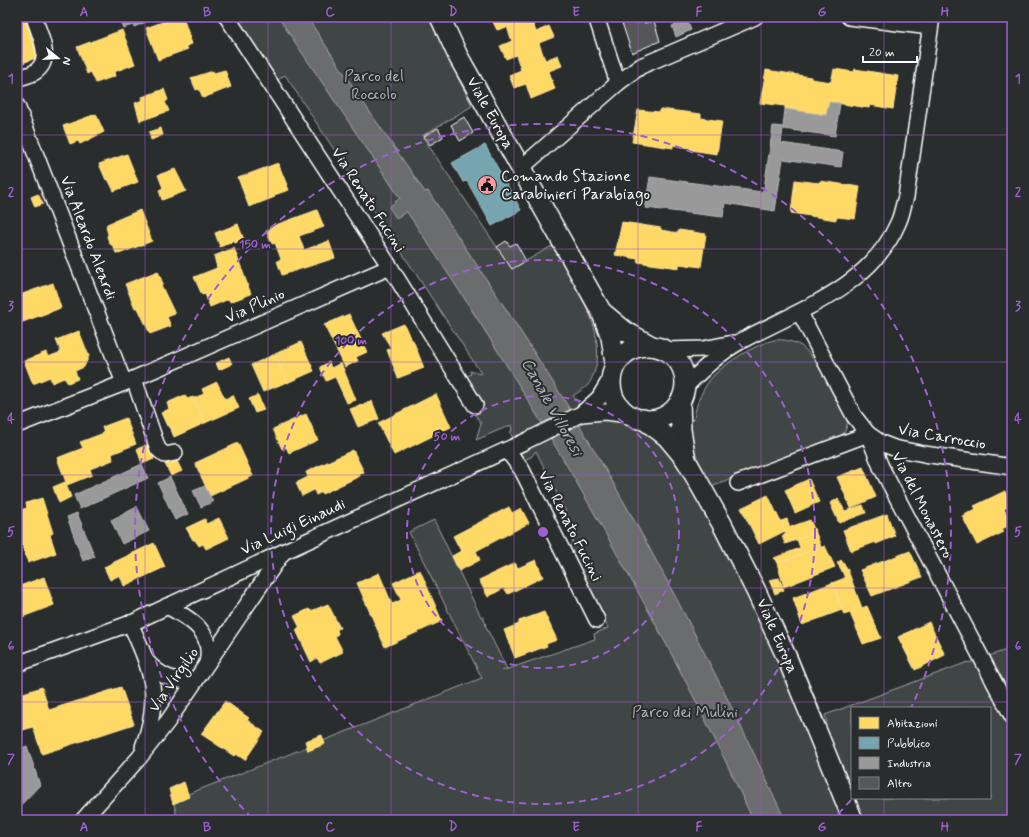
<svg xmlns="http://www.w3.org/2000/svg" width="1029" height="837" font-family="Mynerve,sans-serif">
<rect width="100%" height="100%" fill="#2a2d2e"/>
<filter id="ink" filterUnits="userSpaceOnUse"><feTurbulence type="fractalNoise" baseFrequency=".025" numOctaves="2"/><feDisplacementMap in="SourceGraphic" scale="8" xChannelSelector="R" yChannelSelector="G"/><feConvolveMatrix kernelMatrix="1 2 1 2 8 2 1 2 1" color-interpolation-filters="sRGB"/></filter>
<g filter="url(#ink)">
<path fill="#414445" stroke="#a0a2a2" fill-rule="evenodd" d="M236,17h192l44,89 -50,30 90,133 40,-23c20,35 50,73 45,116 -2,8 -4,16 -9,23 -4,4 -10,7 -15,11l14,18 44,-5 15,6 22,16 26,-12c2,-16 9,-32 20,-44 13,-13 42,-31 60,-35 9,-1 19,1 27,6 14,8 38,57 47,73l-2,10 -3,5 -22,11 -121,45 41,82 15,-4 40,84 30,72 1,-2 -2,-7 143,-53 1,1 43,-15v172h-834l-5,-20 309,-122 -25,-49 -48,-97 25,-12 47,97h2l3,7 -1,1 22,44 -5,2 93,-32 -1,-5 14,-6 -38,-80 5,-13 -11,-27 -28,-57 -5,6 -7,3 -14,-28 2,-1 -1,-6 -35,15 5,-17 -27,-40 17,-9 -1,-3 10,3 1,-1 -196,-298 -7,5zM852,708h138v90h-138z"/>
<path fill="#6a6c6d" stroke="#a6a7a7" d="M278,17h29l58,88 60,87 3,-1c53,81 108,161 158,245 73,124 139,253 199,384h-32c-40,-88 -84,-173 -131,-257 -66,-120 -138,-238 -215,-351l-11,6 -7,-11 11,-9z"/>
<g fill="#ffd966" stroke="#ffe494">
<path d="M17,17h11l13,39 -21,8 -3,-11z"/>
<path d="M67,17h18l-16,5z"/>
<path d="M176,17h7l9,27 -6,2 2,3 -30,11 -12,-32z"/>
<path d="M493,17h38l5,15 13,-6 5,11 -15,6 6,17 13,-5 4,11 -13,5 6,18 -24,10 -5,-15 -12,4 -5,-13 12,-5 -5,-15 -10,4 -6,-13 12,-5 -5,-14 -10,3 -6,-12z"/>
<path d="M122,30l13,34 -21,8 1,4 -19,7 -5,-11 -4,2 -10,-27z"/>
<path d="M834,69l20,3 1,-3 43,7 -5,33 -23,-4 -1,3 -40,-6 -3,13 -41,-6v-3l-25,-3 6,-33 45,7v2l20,3z"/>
<path d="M225,70l6,17 -28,11 -4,-9 -3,1 -5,-12 22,-7 1,2z"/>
<path d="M164,89l4,11 -3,2 4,9 -29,10 -5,-18 8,-3 -1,-3z"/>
<path d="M660,109l41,5v4l21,3 -5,33 -27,-4v-2l-17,-3v3l-41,-6 6,-32 21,2z"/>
<path d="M96,114l8,18 -24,12 -2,-3 -8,3 -7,-18z"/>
<path d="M161,128l2,7 -12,5 -2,-8z"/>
<path d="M127,154l11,28 -24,9 -6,-12 -2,1 -7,-16z"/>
<path d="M278,163l11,27 -15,5 1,2 -26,10 -11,-29z"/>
<path d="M175,169l11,22 -24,9 -3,-10 4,-2 -5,-13z"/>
<path d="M795,180l24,3 1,-2 40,6 -5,32 -18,-2 -1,3 -45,-7z"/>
<path d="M38,194l5,10 -8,3 -4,-10z"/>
<path d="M140,210l12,31 -33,13 -3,-1 -3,-7 -3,-2 -3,-7 1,-3 -2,-7 1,-3z"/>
<path d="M317,210l7,17 -25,9 5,14 25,-9 6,17 -53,17 -5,-14 4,-2 -6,-16 -3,1 -6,-13 5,-2 -1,-2z"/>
<path d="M622,222l39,6v2l17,3 1,-3 27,4 -5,33 -22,-3v4l-42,-6 1,-3 -23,-4z"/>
<path d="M238,224l6,16 -9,3 -1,-2 -14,6 -5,-14z"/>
<path d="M234,248l17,46 -21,8 -1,-3 -19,8 -5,-13 -3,1 -8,-18 23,-9 -3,-12z"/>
<path d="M158,271l5,13 -2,1 14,29 -8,3 4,9 -21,8 -12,-26h-3l-10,-24z"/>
<path d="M53,283l8,25 -41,15 -3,-10v-17z"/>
<path d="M349,314l18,38 -11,5 2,4 -13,6 -21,-42z"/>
<path d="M404,324l7,16h2l11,28 -26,10 -11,-28 4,-2 -9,-15z"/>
<path d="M79,331l10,25 -5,11 -9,4 3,8 -10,4 -4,-5 -12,5 -2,-6 -17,7 -9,-23 22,-9 2,5 13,-5 -5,-12z"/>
<path d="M301,342l13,29 -27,12 -12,-29z"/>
<path d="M275,354l12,28 -24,10 -12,-27z"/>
<path d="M229,357l3,7 -13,6 -3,-7z"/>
<path d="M329,362l2,6 10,-5 15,37 -9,3 -12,-26 -9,4 -6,-14z"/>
<path d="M217,382l8,17 8,-4 6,13 -34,15 -11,-25 10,-4 -2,-5z"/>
<path d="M436,394l15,33 -57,28 -16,-32z"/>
<path d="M185,395l2,4 6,-2 12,26 -31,14 -5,-12 -2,1 -6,-13 8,-4 -2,-6z"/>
<path d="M258,395l6,15 -9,3 -6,-14z"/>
<path d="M372,401l7,18 -21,8 -8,-18z"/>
<path d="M306,414l12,26 -29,13 -3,-6 -4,2 -9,-20z"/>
<path d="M126,418l10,26 -24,10 1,6 -23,9 2,6 -25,10 -10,-27 26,-10 -3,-6 24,-9 -2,-6z"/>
<path d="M238,443l15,33 -43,20 -15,-33z"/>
<path d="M149,444l5,15 -12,5 -5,-15z"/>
<path d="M353,450l11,22 -4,2v2l-38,18v-2l-6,3 -2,-5 -12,6 -6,-13 12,-6 -2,-5z"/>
<path d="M176,459l6,12 -11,5 -6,-12z"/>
<path d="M863,467l13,30 -25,11 -14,-31z"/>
<path d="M809,479l10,23 -24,11 -10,-23z"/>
<path d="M65,482l6,15 -12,6 -6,-16z"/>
<path d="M1005,491l6,14 -7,4 8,15 -10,5 2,3 -27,13 -15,-29 14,-7 -2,-3z"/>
<path d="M768,495l17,36 -26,13 -18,-36z"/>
<path d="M42,498l11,35 -3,2 6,18 -28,10 -7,-22 -4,2v-32l10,-3 -1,-5z"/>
<path d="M838,499l7,12 18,-6 3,8 -27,10 -9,-20z"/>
<path d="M509,507l3,6 9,-5 8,15 -53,28 4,9 -21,11 -7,-15 9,-5 -8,-15z"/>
<path d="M887,514l8,22 -19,8v-2l-25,9 -8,-21z"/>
<path d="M219,518l10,20 -23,11 -3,-5 -4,2 -4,-6h-2l-7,-12 19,-9 1,5z"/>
<path d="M787,519l3,8 20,-7 6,13 -31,11 -3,-8 4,-2 -5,-13z"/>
<path d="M816,533l5,14 -44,16 -3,-5 26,-10 -3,-9z"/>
<path d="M154,543l11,24 -41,19 -4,-11 -10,5 -6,-13z"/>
<path d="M825,546l10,21 -51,20 -7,-24z"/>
<path d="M910,551l12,26 -50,19 -12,-26z"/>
<path d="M536,560l7,17 -35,17 -4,-6 -16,9 -9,-17 36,-17 3,5z"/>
<path d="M841,560l6,8 -6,1 -4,-6z"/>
<path d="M847,568l15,40 5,-2 14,32 -18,6 -13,-31 -6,2 -12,-32 13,-5 -4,-9z"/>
<path d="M420,570l22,51 -57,26 -28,-64 22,-10 13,31 9,-4 -8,-17z"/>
<path d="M44,577l10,28 -37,14v-32z"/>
<path d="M779,578l5,12 -9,4 -6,-14z"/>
<path d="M832,583l10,27 -40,15 -9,-27z"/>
<path d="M328,604l12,24 -3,1 1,5 -3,2 8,16 -23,11 -3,-5 -6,4 -15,-32 4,-2 -6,-12 15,-7 2,2z"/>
<path d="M544,612l13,28 -11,4 1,2 -32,12 -11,-28 15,-6v-3z"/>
<path d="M929,622l16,33 -30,15 -17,-33z"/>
<path d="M42,687l7,23 72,-23 13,37 -92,30 -9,-27 -16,5v-37z"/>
<path d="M225,701l24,17 -2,2 17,12 -19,28 -9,-6 -2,2 -33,-22z"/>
<path d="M322,735l3,9 -17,7 -3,-10z"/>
<path d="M184,782l5,15 -16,7 -4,-15z"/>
</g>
<path fill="#76a5af" stroke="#9fc0c7" d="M485,145l36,65 -29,16 -25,-45 -4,1 -11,-19z"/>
<g fill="#999" stroke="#b8b8b8">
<path d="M124,17h25l2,3 -17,7 -1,-2 -10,3 -4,-9z"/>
<path d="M676,17h10l5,13 -15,7 -4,-11 7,-3z"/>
<path d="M829,102l11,1 -5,33 -52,-7 -2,14 62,9 -2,15 -58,-8 -8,52 -50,-8 -2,14 -78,-9 5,-31 112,15 2,-4 9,-62 10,1 2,-18 41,6z"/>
<path d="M142,464l6,14 -68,31 -6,-14z"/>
<path d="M170,477l18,37 -13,6 -17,-37z"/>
<path d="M205,486l8,16 -12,5 -8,-16z"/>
<path d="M137,507l12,24 -27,13 -11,-24z"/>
<path d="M77,513l18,44 -12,4 -16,-44z"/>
<path d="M27,746l13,39 -23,24v-25l4,-4 -4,-12v-18z"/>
</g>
<g fill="#555758" stroke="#fff">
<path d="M620,17h23l1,6 10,-2 6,20 -28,12z"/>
<path d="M464,117l9,16 -13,8 -9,-16z"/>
<path d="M438,128l5,9 -13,8 -6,-9z"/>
<path d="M506,241l4,5 6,-3 10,18 -14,8 -15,-22z"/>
</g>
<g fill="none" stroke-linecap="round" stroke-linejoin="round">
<defs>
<g id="minor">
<path d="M227,17l163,250 85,138"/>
<path d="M596,17l22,66"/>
<path d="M849,17l81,10"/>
<path d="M17,78c5,-1 13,-3 18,-6 19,-13 4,-38 -1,-55"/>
<path d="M17,106l107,277"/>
<path d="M521,168l97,-85 23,-17 114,-49"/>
<path d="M800,313l54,103 14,18 13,33 131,249"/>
<path d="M666,350l37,-1 30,-6"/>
<path d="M134,379l24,70 7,6 10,-2"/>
<path d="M685,387c17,-17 34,-34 56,-46 57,-31 129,-53 157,-118 4,-8 5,-18 8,-26l26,-180"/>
<path d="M581,414l24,-2 24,3"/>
<path d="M17,425l107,-42 266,-116"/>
<path d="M507,450l15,20 75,150"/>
<path d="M738,483l130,-49 13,9 13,5 30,6 88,13"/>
<path d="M167,606c24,13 47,26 40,57"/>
<path d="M130,623c22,48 32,73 13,124"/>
<path d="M147,662c15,16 28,20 49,18"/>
<path d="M17,664l117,-42 149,-70 241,-110 57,-28 18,-16 12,-20"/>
<path d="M83,820l56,-62 29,-37 115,-169"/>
</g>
<g id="tertiary">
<path d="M440,17l18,39 143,255 10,26 4,27"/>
<path d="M602,312l23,19 27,15"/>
<circle cx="648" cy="383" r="37"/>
<path d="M680,401l1,29 5,30"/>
<path d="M643,419l24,18 19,23 36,64 34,67 31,67 66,162"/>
</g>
</defs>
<use href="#minor" stroke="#fff" stroke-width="18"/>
<use href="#tertiary" stroke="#fff" stroke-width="22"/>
<use href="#minor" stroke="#2a2d2e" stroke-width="15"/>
<use href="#tertiary" stroke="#2a2d2e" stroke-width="19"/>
</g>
</g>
<path fill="none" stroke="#9c61cf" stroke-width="1" stroke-opacity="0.55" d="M145,17v803M268,17v803M391,17v803M514,17v803M638,17v803M761,17v803M884,17v691M17,135h995M17,249h995M17,362h995M17,475h995M17,588h995M17,702h995M884,798v22"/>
<g fill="none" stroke="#9c61cf" stroke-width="2" stroke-dasharray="7 5">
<circle cx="543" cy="532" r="136"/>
<circle cx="543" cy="532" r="272"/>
<path d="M851 800A408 408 0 0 1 834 818M252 818A408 408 0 1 1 911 708"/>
</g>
<defs>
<symbol id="civic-disc" viewBox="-11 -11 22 22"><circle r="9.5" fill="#ff9aa2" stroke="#2a2d2e"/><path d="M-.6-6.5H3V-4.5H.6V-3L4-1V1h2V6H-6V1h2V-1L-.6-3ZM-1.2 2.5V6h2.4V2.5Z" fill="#111"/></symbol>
</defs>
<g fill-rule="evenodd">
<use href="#civic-disc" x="476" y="174" width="22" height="22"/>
</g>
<g text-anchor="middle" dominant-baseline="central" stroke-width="4" stroke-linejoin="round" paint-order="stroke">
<g font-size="16" fill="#b3b4b5" stroke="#2a2d2e">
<text x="374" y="76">Parco del<tspan x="374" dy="18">Roccolo</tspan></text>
<text x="685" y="712">Parco dei Mulini</text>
</g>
<g font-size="16" fill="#fff" stroke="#2a2d2e">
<text transform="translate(490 113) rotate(61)">Viale Europa</text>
<text transform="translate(368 200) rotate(57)">Via Renato Fucini</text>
<text transform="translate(88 238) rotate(69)">Via Aleardo Aleardi</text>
<text transform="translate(255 306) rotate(-24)">Via Plinio</text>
<text transform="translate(942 437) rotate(10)">Via Carroccio</text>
<text transform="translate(922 505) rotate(63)">Via del Monastero</text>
<text transform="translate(570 526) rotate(63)">Via Renato Fucini</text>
<text transform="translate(293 527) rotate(-25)">Via Luigi Einaudi</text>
<text transform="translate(777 636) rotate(66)">Viale Europa</text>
<text transform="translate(174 680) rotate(-55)">Via Virgilio</text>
</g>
<g font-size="16" fill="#fff" stroke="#2a2d2e" text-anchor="start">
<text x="501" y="176">Comando Stazione<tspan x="501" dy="18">Carabinieri Parabiago</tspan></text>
</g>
<g font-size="17" font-style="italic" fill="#b4b6b6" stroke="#2a2d2e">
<text transform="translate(552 407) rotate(61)">Canale Villoresi</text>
</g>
</g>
<circle cx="543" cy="532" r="6" fill="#9c61cf" stroke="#2a2d2e" stroke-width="2"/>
<g font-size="12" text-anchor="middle" font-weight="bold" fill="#9c61cf" stroke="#2a2d2e" stroke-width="4" stroke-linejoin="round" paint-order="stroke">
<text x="255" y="248">150 m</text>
<text x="351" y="344">100 m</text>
<text x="447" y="440">50 m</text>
</g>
<rect width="1029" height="837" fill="none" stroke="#2a2d2e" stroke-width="44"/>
<rect x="851" y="707" width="140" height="92" fill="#2a2d2e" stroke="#7f8182"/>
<rect x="859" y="717" width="20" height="12" fill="#ffd966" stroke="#7f8182"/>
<text x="887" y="727" font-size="12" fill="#ffffff">Abitazioni</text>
<rect x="859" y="737" width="20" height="12" fill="#76a5af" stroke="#7f8182"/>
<text x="887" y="747" font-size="12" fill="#ffffff">Pubblico</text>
<rect x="859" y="757" width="20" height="12" fill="#999999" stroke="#7f8182"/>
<text x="887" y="767" font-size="12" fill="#ffffff">Industria</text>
<rect x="859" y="777" width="20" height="12" fill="#555758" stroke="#7f8182"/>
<text x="887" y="787" font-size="12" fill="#ffffff">Altro</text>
<g transform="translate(58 58) rotate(108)" stroke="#2a2d2e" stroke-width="3" paint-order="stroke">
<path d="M0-3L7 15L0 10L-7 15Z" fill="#ffffff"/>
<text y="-6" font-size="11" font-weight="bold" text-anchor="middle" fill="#ffffff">N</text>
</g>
<path d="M863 56v6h54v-6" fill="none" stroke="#ffffff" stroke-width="2"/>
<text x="869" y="56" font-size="12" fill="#ffffff" stroke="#2a2d2e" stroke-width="3" paint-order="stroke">20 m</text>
<rect x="22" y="22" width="985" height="793" fill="none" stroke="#9c61cf" stroke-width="1.5"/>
<g font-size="13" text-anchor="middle" font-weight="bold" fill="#9c61cf">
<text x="84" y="16">A</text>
<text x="207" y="16">B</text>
<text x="330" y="16">C</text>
<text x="453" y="16">D</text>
<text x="576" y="16">E</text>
<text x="699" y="16">F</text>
<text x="822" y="16">G</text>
<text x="945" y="16">H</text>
<text x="11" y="83">1</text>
<text x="1018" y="83">1</text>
<text x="11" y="196">2</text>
<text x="1018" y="196">2</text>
<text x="11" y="310">3</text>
<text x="1018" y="310">3</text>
<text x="11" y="423">4</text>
<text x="1018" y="423">4</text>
<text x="11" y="536">5</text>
<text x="1018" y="536">5</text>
<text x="11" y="650">6</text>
<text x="1018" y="650">6</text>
<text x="11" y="763">7</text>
<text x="1018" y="763">7</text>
<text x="84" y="831">A</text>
<text x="207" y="831">B</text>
<text x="330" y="831">C</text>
<text x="453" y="831">D</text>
<text x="576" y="831">E</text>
<text x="699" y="831">F</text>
<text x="822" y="831">G</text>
<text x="945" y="831">H</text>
</g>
</svg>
